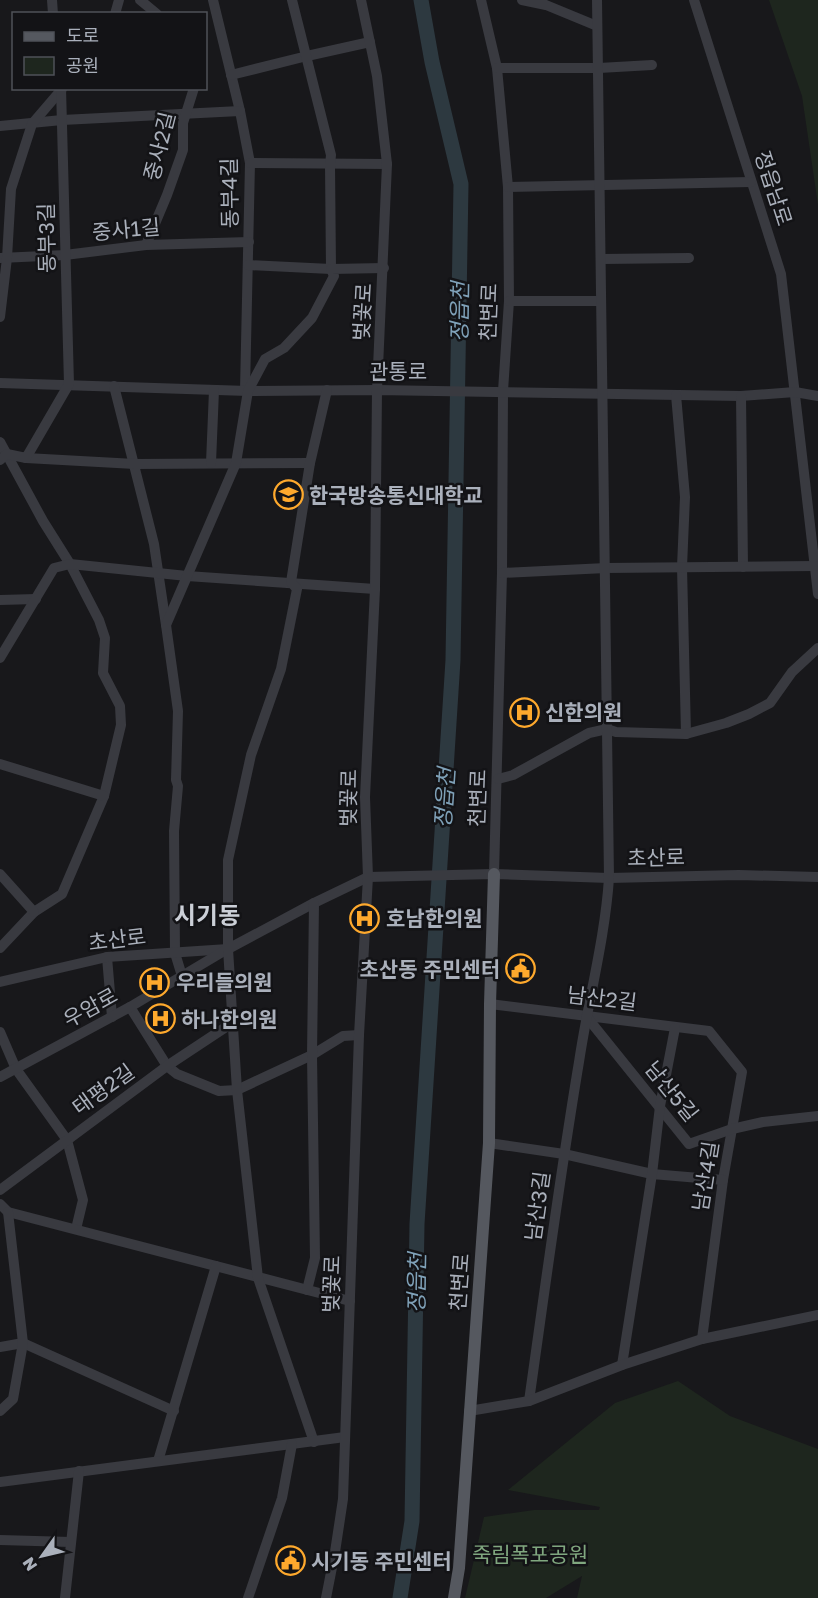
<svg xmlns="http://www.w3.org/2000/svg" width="818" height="1598" font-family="'Golos Text','Noto Sans KR',sans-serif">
<rect width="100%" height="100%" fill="#18181b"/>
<g fill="#1e261e">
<path d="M769,0h49v205l-16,-109z"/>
<path d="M678,1381l52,35 88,33v149h-241l5,-22 -36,22h-81l19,-81 50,-7h65l1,-3 -92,-17 107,-87z"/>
</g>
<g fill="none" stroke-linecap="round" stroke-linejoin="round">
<path stroke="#2d3940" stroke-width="15" d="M400,1598l12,-77 5,-297 36,-564 8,-476 -29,-122 -11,-62"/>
<g stroke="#393a40" stroke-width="10">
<path d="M52,0l1,14"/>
<path d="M140,0l17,14"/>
<path d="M213,0l27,111 10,52 -5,227"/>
<path d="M481,0l16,68 11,119 1,114 -6,90 -1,182 -8,301"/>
<path d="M522,0l24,5 51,21"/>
<path d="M694,0l87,274 37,320"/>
<path d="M115,14l4,-14"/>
<path d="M497,68h102l53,-3"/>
<path d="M231,75l76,-19 63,-14"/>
<path d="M0,126l62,-6 178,-9"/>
<path d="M250,163l137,1"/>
<path d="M508,187l243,-5"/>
<path d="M146,245l21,-50 16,-45v-27l11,-35"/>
<path d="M0,258l65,-3 81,-10 103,-3"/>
<path d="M602,259l87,-1"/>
<path d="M248,265l83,4 -1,-104 1,-10 -39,-155"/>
<path d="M509,301h92"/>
<path d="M0,317l7,-59 4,-69 21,-65 30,-35"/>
<path d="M0,383l248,8 129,-1 364,6 54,-4 23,4"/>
<path d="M114,386l40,158 12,81"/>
<path d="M676,395l9,102 -3,70 4,167"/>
<path d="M741,396l2,171"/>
<path d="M0,442l43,79 27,43 29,56 6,18 -2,35 17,33 1,19 -17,71 -42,98 -28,18 -34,36"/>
<path d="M26,458l109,6 175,-1"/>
<path d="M0,460l7,-6 19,4 43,-74 -8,-296"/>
<path d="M211,463l3,-73"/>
<path d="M502,573l104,-5 209,-2"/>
<path d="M0,600l36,-1"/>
<path d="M0,658l54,-90 16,-4 117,12 188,13"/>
<path d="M0,764l104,32"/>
<path d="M498,779l15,-4 76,-42 18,-4 9,3 70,2 40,-11 23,-9 21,-11 22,-31 26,-24"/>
<path d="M0,874l34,38"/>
<path d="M107,957l5,60"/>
<path d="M182,976l-7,-23 -1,-122 4,-45 -2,-6 2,-69 -12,-86 70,-162 12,-72 17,-32 19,-11 28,-30 22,-42 -3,-7 53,-1"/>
<path d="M0,982l107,-25 121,-8 86,-46 54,-26 126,-3 115,4 130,-3 79,2"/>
<path d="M490,1004l219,27 33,41 -19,108 -21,159"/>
<path d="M130,1007l37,59 10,8 42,17 18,-1 75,-35 31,-19 16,-1"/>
<path d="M586,1016l103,128 43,-15 31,-7 55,-6"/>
<path d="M0,1032l16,37 51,71 16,60 -7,29"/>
<path d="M0,1077l130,-70 94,-56"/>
<path d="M489,1143l75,11 88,20 71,6"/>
<path d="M0,1190l167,-124 65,-43"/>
<path d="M0,1204l8,8 342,89"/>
<path d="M307,1290l8,-32 -3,-203 2,-152"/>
<path d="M0,1347l23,-4 151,68"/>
<path d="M622,1365l30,-191 8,-68 15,-78"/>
<path d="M529,1401c16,-113 31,-226 50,-339 9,-61 26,-123 30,-184l-12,-878"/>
<path d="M0,1411l13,-12 10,-56 -15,-131"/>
<path d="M469,1411l60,-10 93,-36 80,-26 116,-24"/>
<path d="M314,1442l-56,-164 -21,-188 -9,-141v-89l23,-105 30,-86 16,-80 -6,-7 19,-119 17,-73"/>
<path d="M158,1461l58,-195"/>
<path d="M0,1482l345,-45"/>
<path d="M0,1540l71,2"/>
<path d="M65,1598l14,-127"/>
<path d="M248,1598l34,-100 10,-54"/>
<path d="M326,1598l9,-46 8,-53 16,-464 9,-158 -3,-80 10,-208 2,-199 10,-226 -10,-88 -16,-76"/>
</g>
<path stroke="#55585f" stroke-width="12" d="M454,1598l5,-30 30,-425 1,-139 4,-130"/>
</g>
<defs>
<symbol id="university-ring" viewBox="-11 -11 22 22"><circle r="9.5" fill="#131316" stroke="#fea92d" stroke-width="1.5"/><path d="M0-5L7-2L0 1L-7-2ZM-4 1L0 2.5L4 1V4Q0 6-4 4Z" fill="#fea92d"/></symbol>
<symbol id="hospital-ring" viewBox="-11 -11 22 22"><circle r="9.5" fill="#131316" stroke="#fea92d" stroke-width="1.5"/><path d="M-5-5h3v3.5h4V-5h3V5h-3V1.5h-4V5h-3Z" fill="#fea92d"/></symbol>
<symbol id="civic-ring" viewBox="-11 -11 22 22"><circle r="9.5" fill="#131316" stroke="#fea92d" stroke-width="1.5"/><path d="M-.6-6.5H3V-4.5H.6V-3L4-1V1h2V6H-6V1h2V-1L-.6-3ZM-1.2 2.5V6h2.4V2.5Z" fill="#fea92d"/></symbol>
</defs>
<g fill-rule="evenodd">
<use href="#university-ring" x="272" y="478" width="33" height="33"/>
<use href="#hospital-ring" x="508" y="696" width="33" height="33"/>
<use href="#hospital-ring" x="348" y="902" width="33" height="33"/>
<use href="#civic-ring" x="504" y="952" width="33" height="33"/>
<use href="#hospital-ring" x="138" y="966" width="33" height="33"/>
<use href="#hospital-ring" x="144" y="1002" width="33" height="33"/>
<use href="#civic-ring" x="274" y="1544" width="33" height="33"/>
</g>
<g text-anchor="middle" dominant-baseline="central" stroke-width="5" stroke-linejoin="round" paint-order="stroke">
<g font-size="21" fill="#aab0bb" stroke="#131316">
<text transform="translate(159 146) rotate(-76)">중사2길</text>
<text transform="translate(774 188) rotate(72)">정읍남로</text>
<text transform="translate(229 193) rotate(-91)">동부4길</text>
<text transform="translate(126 229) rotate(-5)">중사1길</text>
<text transform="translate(46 238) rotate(-91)">동부3길</text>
<text transform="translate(362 312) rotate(-87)">벚꽃로</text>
<text transform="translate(488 312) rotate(-88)">천변로</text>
<text x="398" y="371">관통로</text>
<text transform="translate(348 798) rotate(-89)">벚꽃로</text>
<text transform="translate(477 798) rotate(-88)">천변로</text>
<text transform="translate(656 857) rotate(-1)">초산로</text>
<text transform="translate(117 939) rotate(-7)">초산로</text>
<text transform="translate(602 998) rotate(7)">남산2길</text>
<text transform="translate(90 1007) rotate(-29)">우암로</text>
<text transform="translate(103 1089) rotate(-36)">태평2길</text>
<text transform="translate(672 1091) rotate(51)">남산5길</text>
<text transform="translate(705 1176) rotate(-81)">남산4길</text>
<text transform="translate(537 1206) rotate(-82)">남산3길</text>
<text transform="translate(459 1282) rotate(-86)">천변로</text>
<text transform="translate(331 1284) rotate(-88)">벚꽃로</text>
</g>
<g font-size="21" font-weight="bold" fill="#aab0bb" stroke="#131316" text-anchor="start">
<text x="309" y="495">한국방송통신대학교</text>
<text x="545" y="712">신한의원</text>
<text x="386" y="918">호남한의원</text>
<text x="500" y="969" text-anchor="end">초산동 주민센터</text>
<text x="176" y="982">우리들의원</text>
<text x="181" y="1019">하나한의원</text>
<text x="311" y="1561">시기동 주민센터</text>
</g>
<g font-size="21" fill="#80a77f" stroke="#131316">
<text x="530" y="1554">죽림폭포공원</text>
</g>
<g font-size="22" font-style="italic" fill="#7fa1b8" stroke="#131316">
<text transform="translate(459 312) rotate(-89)">정읍천</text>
<text transform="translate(444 798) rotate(-86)">정읍천</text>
<text transform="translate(416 1283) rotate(-89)">정읍천</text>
</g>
<g font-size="24" font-weight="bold" fill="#cbcfd7" stroke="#131316">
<text x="207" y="914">시기동</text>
</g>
</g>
<rect x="12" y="12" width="195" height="78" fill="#131316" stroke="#4f5258" stroke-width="1.5"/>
<rect x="24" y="32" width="30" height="9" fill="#55585f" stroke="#4f5258" stroke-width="1.5"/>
<text x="66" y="42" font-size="18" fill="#aab0bb">도로</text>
<rect x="24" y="57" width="30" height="18" fill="#1e261e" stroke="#4f5258" stroke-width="1.5"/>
<text x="66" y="72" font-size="18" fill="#aab0bb">공원</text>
<g transform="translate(42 1556) rotate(236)" stroke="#131316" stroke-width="4.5" paint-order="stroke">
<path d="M0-4.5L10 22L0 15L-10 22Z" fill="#aab0bb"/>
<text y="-9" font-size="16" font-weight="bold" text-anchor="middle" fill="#aab0bb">N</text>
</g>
</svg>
